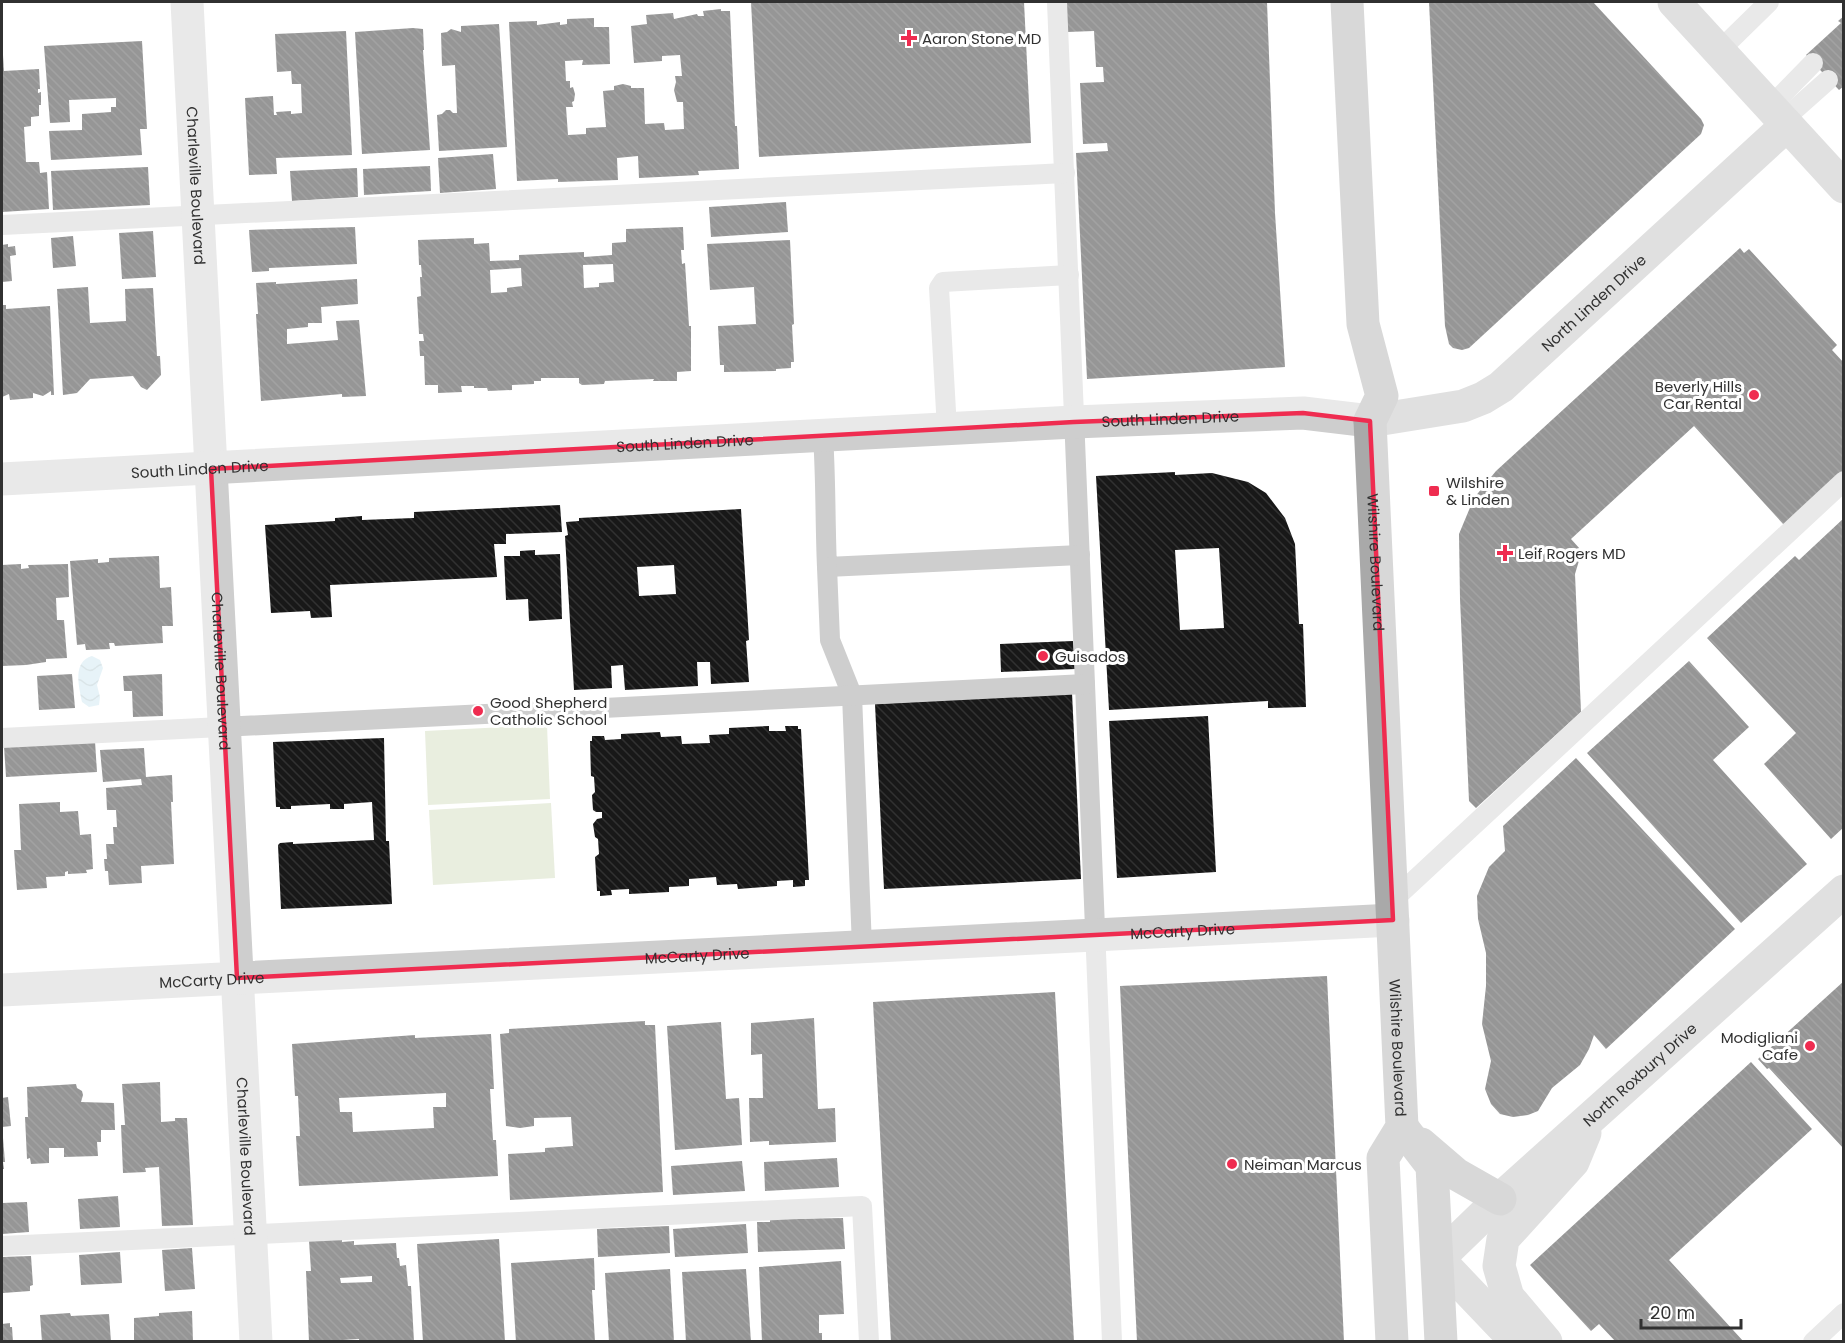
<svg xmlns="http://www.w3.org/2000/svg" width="1845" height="1343" font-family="Poppins,sans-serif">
<defs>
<pattern id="water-waves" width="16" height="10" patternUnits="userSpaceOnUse" patternTransform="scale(1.5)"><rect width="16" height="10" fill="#cae5ef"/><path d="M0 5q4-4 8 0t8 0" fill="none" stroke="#aec5cd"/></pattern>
<pattern id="building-back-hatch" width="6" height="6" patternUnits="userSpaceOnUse" patternTransform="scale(1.5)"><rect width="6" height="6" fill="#181818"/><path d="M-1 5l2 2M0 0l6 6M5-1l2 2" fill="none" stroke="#313131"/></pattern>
</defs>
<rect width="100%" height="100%" fill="#fff"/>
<g fill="#e9eedf">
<path d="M547,725l3,74 -122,6 -3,-74z"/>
<path d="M551,803l4,75 -122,7 -4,-75z"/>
</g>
<path fill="url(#water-waves)" d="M92,656l8,4 3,8 -6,17 3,12 -1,8 -10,2 -7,-5c-3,-16 -10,-40 10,-46z"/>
<g fill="url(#building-back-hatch)" fill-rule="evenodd">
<path d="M751,2h273l7,141 -272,14z"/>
<path d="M1066,2h201l8,211 10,154 -198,12 -11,-226 32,-2 -1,-8 -24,1 -3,-61 24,-1 -1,-15h-7l-2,-36 -27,1z"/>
<path d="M1429,2h164l108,117 3,6 -3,9 -232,214 -7,2 -9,-2 -4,-4 -4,-18z"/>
<path d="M721,9v2h9l5,115h2l2,43 -41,2 1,4 -60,3 -1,-22 -21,2 1,22 -60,2v-3l-41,2 -8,-159 28,-1v4l23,-3v3l7,-1v-5l27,-1v9h15l1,37 -28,1 1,-5 -18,1 1,20h4v7l3,-1 2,7 -1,7 -2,1 1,5h-7l2,28 18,-1v-6l20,-1 -3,-36 11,-1v-4l9,-2 8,2v2h13l1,36 19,-1 1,7 19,-1 -1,-27h-6l-3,-12 2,-8 -1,-6h7l-2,-21 -18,1v5l-28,2 -3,-37 16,-2 -1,-9 27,-2 1,6 23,-5 1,2h6l-1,-5z"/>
<path d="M1844,16v70l-5,4 -33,-35 35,-32 -3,-2z"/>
<path d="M499,24l8,123 -68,4 -2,-36 5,-1 4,-4h4l3,3h4l-2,-48 -13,1 -1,-33 6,-1 4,-3 10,3v-6z"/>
<path d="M413,28l10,1 1,21h-1l7,100 -68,4 -7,-122z"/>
<path d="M346,31l6,124 -76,3 1,16 -28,1 -4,-77 28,-2 1,19h3l-1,-3 15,-1v3l11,-1 -1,-29h-9l-1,-13 -14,1 -2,-38z"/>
<path d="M142,41l5,88h-7l2,26 -91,5 -2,-29 33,-1v-16l29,-2v-5h5v-9l-47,2 1,22 -20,1 -6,-77z"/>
<path d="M2,55h1l1,16 35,-2 1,20h-2v4l3,-1v13h-2v11l-8,1v9l-7,1 2,35h13l1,11 7,-1 2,37 -47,3z"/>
<path d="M493,154l3,35 -56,4 -2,-35z"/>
<path d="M430,166l1,25 -67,4 -1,-26z"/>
<path d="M148,167l2,38 -97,5 -2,-39z"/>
<path d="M357,168l1,29 -66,4 -2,-30z"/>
<path d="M786,202l2,30 -77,5 -2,-30z"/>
<path d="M355,227l2,37 -88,4v3l-17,1 -3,-42z"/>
<path d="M683,227l1,23h-3l1,14 3,-1 4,63h2v45l-14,1v9h-24l1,-2 -49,2 -1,3 -22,1 -3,-2v-5h-38v3h-7v3l-22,1v5l-24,1 -1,-3h-13v-2h-13l1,6 -24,1v-8h-13l-1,-29h-4l-1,-15h5l-1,-7h-4l-2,-37 4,-1 -1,-19h2l-1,-12h-2l-1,-25 56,-2v6l15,-1 1,18 29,-1v-5l65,-3v5l28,-2v-12l14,-1v-13zM613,264l1,18 -15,1v4l-15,1 -1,-23zM521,268l1,18 -15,2v4l-16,1 -1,-23z"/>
<path d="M153,231l3,46 -34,2 -3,-46z"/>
<path d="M73,236l3,30 -23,2 -2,-30z"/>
<path d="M790,240l4,84 -2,1 2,37h-3v6l-15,1v2l-52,1v-7h-4l-2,-39 38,-2 -2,-37 -44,3 -3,-46z"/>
<path d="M8,244v3l7,-1 1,9 -6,1 2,25 -10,1v-37z"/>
<path d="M1740,248l4,5 5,-4 88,96 -5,5 12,13v108l-60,54 -90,-99 -123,113 9,10 1,5 -6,20 6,138 -105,96 -7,-7 -9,-202 -1,-65 15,-36 22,-27z"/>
<path d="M357,279l1,25 -37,3 1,16h-14v4l-21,2v15l51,-4 -2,-19 23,-1 7,76 -24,1v-3l-81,7 -5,-87h2l-2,-31 20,-1v2z"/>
<path d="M88,287l2,36 36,-2 -1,-32 28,-1 4,68h3l1,19 -14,15 -6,-3 -8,-11 -43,3 -13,14 -14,2 -6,-106z"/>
<path d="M2,305h4v4l44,-3 4,89h-3v-4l-8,5 -10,-3v5l-23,2 -1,-6 -7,3z"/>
<path d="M1175,472v3l37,-2 36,9 18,11 19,25 10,26 4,80h4l3,83 -38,1v-7l-159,9 -13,-234zM1219,548l5,80 -44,2 -5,-80z"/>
<path d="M560,505l2,27 -56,2v10h-12l3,33 -167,8 2,32 -21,1 -1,-7 -39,2 -6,-88 70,-4v-3l27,-2v4l52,-2v-6z"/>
<path d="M741,509l8,131 -3,1 3,41 -38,2 -1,-22h-13l1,24 -73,4 -2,-25 -12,1 1,22 -38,2 -9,-154 3,-1 -2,-13 13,-1v-3zM674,565l2,29 -37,2 -2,-29z"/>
<path d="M1844,518v309l-13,12 -67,-75 32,-31 -89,-95 88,-82 4,4z"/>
<path d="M535,550v5l25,-1 2,65 -33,2 -1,-22 -22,1 -2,-44h16v-5z"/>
<path d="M159,556l1,32 11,-1 2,39h-11l1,17 -48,3 -1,-3h-5l1,6 -24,1 -1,-6 -8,1 -7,-84 28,-2v4l11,-1v-4z"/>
<path d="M21,564v5l8,-1 -1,-3 40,-1 1,33 -13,1 1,22h7l3,38 -21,1v3l-20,3 -24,1v-101z"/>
<path d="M1073,641l2,28 -74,3 -1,-28z"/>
<path d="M1689,661l60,66 -36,33 94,104 -66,59 -154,-170z"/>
<path d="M72,674l3,34 -36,2 -2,-34z"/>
<path d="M162,674l1,42 -30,1 -1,-26h-8l-1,-15z"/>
<path d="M1072,693l9,186 -197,10 -9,-185z"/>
<path d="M1208,716l8,156 -99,6 -8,-157z"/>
<path d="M769,726v5h17l-1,-5h13v3h3l8,151h-4v6l-12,1v-7l-16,1v5l-39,3 -1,-5 -20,1 -1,-8 -27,2v7l-20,1v5l-40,2v-5l-18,1 1,5 -12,1v-5h-3l-2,-34 4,-3 -1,-15 -3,-2 -2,-13 4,-5 5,-1v-6h-6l-3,-2 -1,-15 3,-3 -1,-15 -3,-1 -1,-35h2v-5h12l1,4 16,-1v-5l39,-2 1,5 20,-1 1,8 28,-1 -1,-8 20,-1v-6z"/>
<path d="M384,738l2,103h3l3,63 -111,5 -3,-64 2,-2 13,-1v2l81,-4 -2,-38 -28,2v5h-14v-5l-39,2v3h-11v-2h-4l-3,-65z"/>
<path d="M95,741l2,31 -91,5 -2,-31z"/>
<path d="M144,748l2,29 26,-2 1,27h-2l3,62 -33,2 1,17 -33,2 -1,-14h-3l-1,-12h3l-1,-15h8l-1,-17h4l-1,-17h-9l-1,-22 36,-3 -1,-6 -38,3 -3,-32z"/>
<path d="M1576,758l159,171 -129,120 -12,-14 -5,14 -9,16 -28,23 -14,23 -10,4 -15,2 -13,-3 -9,-10 -6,-15 6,-28 -9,-37 4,-38v-33l-8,-34 -1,-23 12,-29 16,-16 -2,-25z"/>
<path d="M60,802v10l18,-1 2,24 11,-1 2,35 -7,1 1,3 -19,1v-3l-3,1v4l-19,1 1,11 -30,2 -3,-40h7l-2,-46z"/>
<path d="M1327,976l17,366h-207l-17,-356z"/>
<path d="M1844,981v168l-75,-81 -2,1 -9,-10z"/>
<path d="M1055,992l19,350h-183l-18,-340z"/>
<path d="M814,1018l4,91 17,-1 1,34 -67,3v-4l-19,1 -1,-44h14l-1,-44 -11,1v-32z"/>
<path d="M645,1021v4h10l8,167 -153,8 -2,-46 37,-2v-4l28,-2 -2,-29 -37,1v8l-14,2 -14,-2 -6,-92 9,-1v-4z"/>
<path d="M721,1022l5,77 13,-1 3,47 -67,5 -8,-124z"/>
<path d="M491,1034l3,55h-4l3,51h3l2,36 -199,10 -3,-50h4l-2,-40h-3l-3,-52 123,-9v3zM446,1093v14h-13l1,21 -81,4 -1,-20h-12l-1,-14z"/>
<path d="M1751,1062l61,67 -143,131 75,82h-128l-17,-18 -8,7 -61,-66z"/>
<path d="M160,1082l1,40 14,-1v-3h12l6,107 -31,1 -3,-59 -14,1 1,4 -23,1 -2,-48h4l-3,-41z"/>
<path d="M76,1084l1,4 5,3 1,4 -2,7 33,1 1,27h-14v12h-4l1,14 -34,1v-9h-15v15l-18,1 -1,-6 -3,1 -2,-42h3l-1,-30z"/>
<path d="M8,1097l3,29 -9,1v-29z"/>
<path d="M2,1138h1l2,24h-2l1,7h-2z"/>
<path d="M837,1158l2,29 -74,4 -1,-29z"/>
<path d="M742,1161l3,30 -72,4 -2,-29z"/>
<path d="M118,1196l2,31 -40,2 -2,-30z"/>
<path d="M27,1202l2,30 -27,2v-31z"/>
<path d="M770,1217h22v2l51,-1 2,31 -87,3 -1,-30h13z"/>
<path d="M746,1224l2,29 -73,4 -2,-28z"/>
<path d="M669,1226l1,27 -72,4 -1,-28z"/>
<path d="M342,1239v3l12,-1v4l42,-2 1,15h2l1,8 6,-1 2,21h3l3,56h-55v-3l-50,3 -3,-71h5l-2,-30zM372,1276v6l-31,1 -1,-5z"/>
<path d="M499,1239l6,103h-82l-6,-98z"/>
<path d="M192,1248l3,41 -30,2 -3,-41z"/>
<path d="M120,1252l2,31 -41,2 -2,-30z"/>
<path d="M31,1256l2,29 -3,1v5l-27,2 -1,-36z"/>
<path d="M594,1258l1,32h-3l3,52h-79l-5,-79z"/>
<path d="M841,1261l3,53 -25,1v18h3v9h-60l-3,-75z"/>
<path d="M670,1269l4,73h-65l-4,-69z"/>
<path d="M746,1269l5,73h-65l-4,-70z"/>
<path d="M192,1311l1,31h-59v-24l25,-2v-3z"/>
<path d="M70,1313l1,3 38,-2 2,28h-69l-2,-27z"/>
<path d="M10,1323v4h2l1,15h-11v-18z"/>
</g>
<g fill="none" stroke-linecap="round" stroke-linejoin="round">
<g stroke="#cecece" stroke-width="20">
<path d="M1057,2l55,1340"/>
<path d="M1719,51l50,-49"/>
<path d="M1770,107l43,-44"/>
<path d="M1783,120l45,-40"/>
<path d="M2,225l1063,-52"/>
<path d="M947,429l-8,-141 4,-6 126,-7"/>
<path d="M823,436c3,43 2,87 4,131l253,-12"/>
<path d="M827,567l3,73 22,55 10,252"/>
<path d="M2,738l1083,-54"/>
<path d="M1392,901l452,-420"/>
<path d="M2,1246l860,-40 7,136"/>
<path d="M1813,1342l31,-29"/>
</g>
<g stroke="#cecece" stroke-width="33">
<path id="s1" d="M187,2l69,1340"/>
<path id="s2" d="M2,479l1072,-57 229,-9 67,8"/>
<path id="s3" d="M2,990l1391,-70"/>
</g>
<g stroke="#bbb" stroke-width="33">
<path d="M1674,2l170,185"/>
<path id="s4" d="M1370,421l93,-15 20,-8 18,-11 286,-262"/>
<path id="s5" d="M1517,1342l-79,-83 62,-60 344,-308"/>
<path d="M1546,1342l-38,-45 -9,-31 4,-27 70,-77 12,-29"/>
</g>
<g stroke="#a9a9a9" stroke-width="33">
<path id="s6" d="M1347,2l16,322 19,72 -12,25 32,706 -19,31 9,184"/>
<path d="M1402,1127l30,39 9,176"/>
<path d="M1421,1144l35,30 44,25"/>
</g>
</g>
<path d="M0 0H1845V1343H0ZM1303,413l67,8 23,499 -1156,58 -26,-509 863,-47z" fill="#fff" fill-opacity=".55" fill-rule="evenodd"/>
<path fill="none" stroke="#ef2c50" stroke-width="4.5" stroke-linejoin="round" d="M1303,413l67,8 23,499 -1156,58 -26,-509 863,-47z"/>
<g fill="#ef2c50" stroke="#fff" stroke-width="2">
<path d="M906 29h6v6h6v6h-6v6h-6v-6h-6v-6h6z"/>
<circle cx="1754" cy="395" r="6"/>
<rect x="1428" y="485" width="12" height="12" rx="3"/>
<path d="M1502 544h6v6h6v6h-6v6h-6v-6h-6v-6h6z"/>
<circle cx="1043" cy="656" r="6"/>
<circle cx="478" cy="711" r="6"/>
<circle cx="1810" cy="1046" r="6"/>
<circle cx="1232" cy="1164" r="6"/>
</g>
<g text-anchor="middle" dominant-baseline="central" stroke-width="6" stroke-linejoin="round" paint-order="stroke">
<g font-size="15" fill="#313131" stroke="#fff" text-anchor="start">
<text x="922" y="38">Aaron Stone MD</text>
<text x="1742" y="386" text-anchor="end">Beverly Hills<tspan x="1742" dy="17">Car Rental</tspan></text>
<text x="1446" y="482">Wilshire<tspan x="1446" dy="17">&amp; Linden</tspan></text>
<text x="1518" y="553">Leif Rogers MD</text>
<text x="1055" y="656">Guisados</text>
<text x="490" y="702">Good Shepherd<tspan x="490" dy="17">Catholic School</tspan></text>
<text x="1798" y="1037" text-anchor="end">Modigliani<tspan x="1798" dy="17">Cafe</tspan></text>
<text x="1244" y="1164">Neiman Marcus</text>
</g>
<g font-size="15" fill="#313131" stroke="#fff">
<text stroke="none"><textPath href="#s1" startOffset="184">Charleville Boulevard</textPath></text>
<text stroke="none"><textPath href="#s4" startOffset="262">North Linden Drive</textPath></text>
<text stroke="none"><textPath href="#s2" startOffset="1170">South Linden Drive</textPath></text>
<text stroke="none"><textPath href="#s2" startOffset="684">South Linden Drive</textPath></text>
<text stroke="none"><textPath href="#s2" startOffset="198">South Linden Drive</textPath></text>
<text stroke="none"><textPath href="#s6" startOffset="566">Wilshire Boulevard</textPath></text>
<text stroke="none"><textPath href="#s1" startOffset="670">Charleville Boulevard</textPath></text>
<text stroke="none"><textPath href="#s3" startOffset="1182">McCarty Drive</textPath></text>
<text stroke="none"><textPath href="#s3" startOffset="696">McCarty Drive</textPath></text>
<text stroke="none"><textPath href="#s3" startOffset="210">McCarty Drive</textPath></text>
<text stroke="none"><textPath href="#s6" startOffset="1052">Wilshire Boulevard</textPath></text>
<text stroke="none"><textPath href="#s5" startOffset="388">North Roxbury Drive</textPath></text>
<text stroke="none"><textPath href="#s1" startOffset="1156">Charleville Boulevard</textPath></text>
</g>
</g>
<rect width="1845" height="1343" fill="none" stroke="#313131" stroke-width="6"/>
<path d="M1641 1319v9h100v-9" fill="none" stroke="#313131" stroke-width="3"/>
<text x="1650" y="1319" font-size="18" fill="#313131" stroke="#ffffff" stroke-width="4.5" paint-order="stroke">20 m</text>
</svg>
